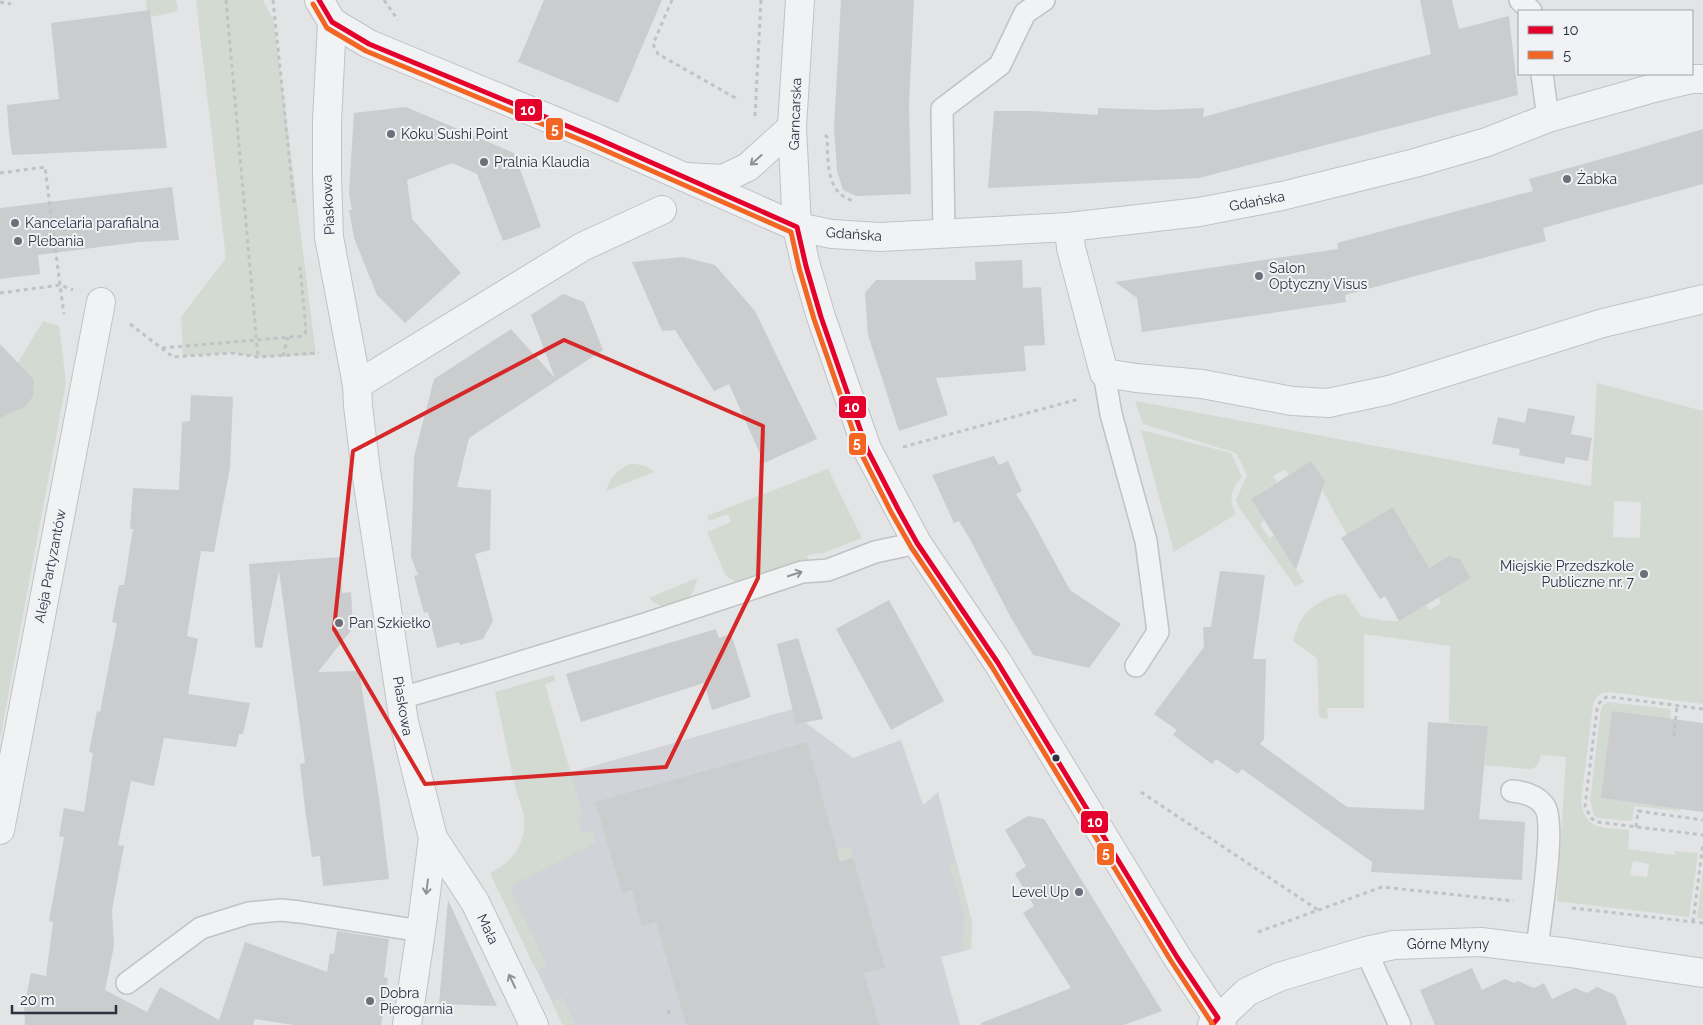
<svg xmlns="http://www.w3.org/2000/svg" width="1703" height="1025" font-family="Raleway,sans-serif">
<rect width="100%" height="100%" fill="#e2e4e6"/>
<path fill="#d1d3d9" d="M793,709l4,15 8,-2 48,36 48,-18 22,65 15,-13 34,130 -1,27 -30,8 19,68h-397l-68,-142 60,-35 10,-74z"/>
<g fill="#d3dad2" fill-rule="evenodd">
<path d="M146,0h30l2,11 -27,6 -4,-6z"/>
<path d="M196,0h67l11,21 42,334 -58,2 -26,-4 -49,3 -2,-39 45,-59z"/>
<path d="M43,321l16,5 7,57 -66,356v-375l16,2z"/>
<path d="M1597,383l106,28v293l-94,-12c-9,0 -13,4 -16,13l-12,96c4,31 23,26 48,29l-1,19 46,6 1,-4 23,2 -9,64 -132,-16 9,-144 -25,-2c-2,8 -3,13 -12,14l-44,-4 2,-39 -38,-4 1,-76 -86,-12v74h-37l1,11 -9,-2 -2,-59 -24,-17c2,-6 4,-13 7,-19 8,-15 29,-28 46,-28l16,23 25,4h12l27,-16 4,5 11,-7 -3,-6 33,-19 -11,-19 -11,-3 -25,15 -14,-36 -17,-28 -46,28 -25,-45 3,-9 -14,-20 -22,14 -4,-6 -12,7 4,6 -26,17 13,21 -4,4 9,14 5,-3 30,47 -9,4 -55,-77 -4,-9 11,-25 -11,-22 -93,-29 -8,-23 456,85zM1614,501l27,1 -1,36 -27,-1zM1633,861l16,3 -2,13 -17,-2z"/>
<path d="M1141,430l90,23 11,24c-11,12 -14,22 -6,37l-62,38z"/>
<path d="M631,464c10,0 16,2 23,8l-48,19c4,-14 12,-22 25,-27z"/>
<path d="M828,469l34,69 -41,16c-5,-1 -9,0 -14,2l2,5 -65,22 -7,-1 -7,-3 -5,-5 -18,-42 24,-10 -3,-8 -19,7 -2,-5z"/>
<path d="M697,578c-3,25 -28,39 -48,20z"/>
<path d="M554,675l1,6 -10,3 38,132 -5,2 4,15 11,-2 3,11 -87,45 38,78 -11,5 -46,-97c17,-8 29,-20 33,-39 5,-17 -4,-32 -8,-48 -7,-31 -13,-63 -20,-94z"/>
<path d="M1608,702l63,7 -3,26 -67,63 51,7 33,-29 -5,35 -46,-5 -2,15 -34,-3 -4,-3 -4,-15 11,-91 1,-3z"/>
<path d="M850,846l3,12 -77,23 -3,-13z"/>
<path d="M956,862l16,60 -1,27h-10l4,-31 -16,-53z"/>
<path d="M1703,868v51l-6,-1z"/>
<path d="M562,997l14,28h-13l-11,-23z"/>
</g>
<g fill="#caccce">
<path d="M544,0h118l-44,103 -100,-41z"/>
<path d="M841,0h73l-5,104 2,90 -55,2 -13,-6 -6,-19 -3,-43z"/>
<path d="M1420,0h32l7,29 50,-13 9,79 -319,83 -211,10 6,-77h40l64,4v-7l58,2 48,-2 -1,9 228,-63z"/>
<path d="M150,10l17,138 -155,7 -3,-22 -2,-28 52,-6 -8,-76z"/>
<path d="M406,107l108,46 27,74 -38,14 -26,-67 -25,-11 -45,17 5,39 49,54 -56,50 -28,-28 -23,-57 -5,-28h3l-3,-17 5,-80z"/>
<path d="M1703,129v55l-160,44 3,13 -201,54 1,7 -204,30 -5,-34 -22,-16 223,-33 -1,-6 196,-52 -4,-12 101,-28z"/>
<path d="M172,187l7,53 -40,2 -101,13 2,19 -40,5v-71z"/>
<path d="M683,257l32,8 40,46 62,128 -53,24 -35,-79 -15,7 -39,-61 -13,1 -30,-69z"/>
<path d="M1022,260l1,28 18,-1 4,58 -21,1 2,25 -90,7 12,37 -49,16 -31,-96 -3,-42 11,-13h100l-1,-18z"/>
<path d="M563,294l21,8 19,48 -134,88 -12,49 34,3 -1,60 -15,4 18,67 -10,18 -23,6 -1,-3 -22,6 -9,-36 -4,1 -10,-37 4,-1 -7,-18 3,-100 20,-78 77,-50 44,49 -24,-63z"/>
<path d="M0,344l34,36 -1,16 -7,10 -26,12z"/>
<path d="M191,395l42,2 -3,71 -16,84 -13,-1 -14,85 11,3 -10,55 62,9 -7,31h-4l-3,13 -72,-9 -10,48 -23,-5 -13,64 6,1 -12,64 2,36 -9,44 42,22 13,-25 59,33 26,-78 82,30 3,-19 4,1 3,-23 52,8 -5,38 4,1 -7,47h-88l-38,-6 -2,6h-228l-1,-18 7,-34 15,3 7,-54 -4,-1 15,-84 -5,-1 5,-28 20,4 9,-59 -4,-1 8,-41 3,1 17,-89 -5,-1 7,-37h5l9,-56h-3l3,-41 46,2 3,-68 8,-1z"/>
<path d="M1528,408l47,8 -4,18 21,4 -4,23 -22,-4 -2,7 -45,-9 1,-6 -28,-5 6,-27 27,6z"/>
<path d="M994,456l5,9 9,-4 14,30 -6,3 13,21 41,75 51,34 -32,44 -56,-13 -23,-39 -39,-75 -12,-20 -5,2 -22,-48z"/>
<path d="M1311,461l14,20 -29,89 -45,-71z"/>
<path d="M1393,507l36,61 20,-12 11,3 11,19 -72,43 -14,-25 -5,3 -39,-61z"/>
<path d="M340,557l2,36 9,-1 2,36 -35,44 41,-1 20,126 10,82 -66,7 -3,-30 -8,1 -7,-48 -5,-45 5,-1 -26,-192 -17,77 -7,-1 -6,-83z"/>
<path d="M1220,571l45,4 -12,84h13l-2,80 -4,5 87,63 77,3 4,-88 60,4 -9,93 46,3 -3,58 -151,-8 1,-10 -130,-93 -4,5 -22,-15 -4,5 -39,-29 4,-5 -23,-16 50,-67 -1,-20h8z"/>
<path d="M889,600l55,101 -53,29 -55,-101z"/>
<path d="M716,629l3,9 12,-4 20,63 -39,13 -8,-27 -123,39 -15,-48z"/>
<path d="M798,638l25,81 -27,5 -19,-80z"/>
<path d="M1612,711l91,12v89l-102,-14z"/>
<path d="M807,742l33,120 13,-4 32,110 -21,5 15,52h-193l-30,-103 -14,4 -10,-36 -10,3 -27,-91z"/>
<path d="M1028,816l16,3 118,192 -38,14h-143v-2l90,-35 -48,-75 11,-7 -19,-32 11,-8 -21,-36z"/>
<path d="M448,900l49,106 -58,-2z"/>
<path d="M1472,968l10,22 23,-11 9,4 4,-2 16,7 10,-5 8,16 23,-11 12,5 10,-6 18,8 12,30h-192l-15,-35z"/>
</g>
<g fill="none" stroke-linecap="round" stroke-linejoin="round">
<defs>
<g id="service">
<path d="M1520,0l11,11"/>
<path d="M1542,74l6,44"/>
<path d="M944,234l-2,-125 58,-44 25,-52 19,-13"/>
<path d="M1104,373l7,41 35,127 12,91 -22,34"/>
<path d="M401,698l55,-16 189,-58 157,-52 26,-2 47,-18 42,-9"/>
<path d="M1512,791c12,1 26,5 33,16 11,18 -5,115 -8,141"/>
<path d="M1366,951l34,74"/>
<path d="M127,983l74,-55 48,-15 32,-3 19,2 121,19"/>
</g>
<g id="minor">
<path d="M319,0l13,22 37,22 227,94 201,89 35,7 48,3 189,-10 130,-15 83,-16 133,-33 72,-21 61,-24 102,-29 42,-10h11"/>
<path d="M332,22l-5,99v55l2,61 28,148 1,21 8,65 38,251 29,116 -12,93 -14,94"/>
<path d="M1069,227l2,21 33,125 32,5 66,6 90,17 36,2 61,-13 214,-67 100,-24"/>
<path d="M357,385l225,-138 80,-37"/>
<path d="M0,830l101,-528"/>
<path d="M433,838l42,64 59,123"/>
<path d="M1212,1025l35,-33 32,-15 87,-26 28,-6 87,-3 89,11 133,20"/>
</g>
<g id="tertiary">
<path d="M800,0l-8,127 5,100 9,39 15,51 46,132 50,94 81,120 179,294 45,68"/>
<path d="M686,177l37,2 25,-12 44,-40"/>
</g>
</defs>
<use href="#service" stroke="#c0c2c4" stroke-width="24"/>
<use href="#minor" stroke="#c0c2c4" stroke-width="30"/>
<use href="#tertiary" stroke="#c0c2c4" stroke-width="30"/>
<g stroke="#c1c2c6" stroke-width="3" stroke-dasharray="4 4" stroke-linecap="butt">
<path d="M226,0l32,357"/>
<path d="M273,0l21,203"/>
<path d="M384,0l14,20"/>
<path d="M672,0l-19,44 5,10 81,46"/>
<path d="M0,2l11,2"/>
<path d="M755,116l6,-116"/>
<path d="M825,135l2,2c1,18 -1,43 13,57 4,3 9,5 14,8"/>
<path d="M0,173l45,-6 15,118 13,5"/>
<path d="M0,293l60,-8 4,29"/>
<path d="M130,324l43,33 59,-4 26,4 61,-4"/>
<path d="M162,348l140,-12 3,-2 1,-4 -6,-63"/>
<path d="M283,356l5,-19"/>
<path d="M903,447l176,-48"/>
<path d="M1703,709l-92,-12c-8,-1 -12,5 -14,12l-12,97 6,12 6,4 106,13"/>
<path d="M1674,736l3,-31"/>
<path d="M1141,792l177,118"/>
<path d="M1636,827l2,-16 65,9"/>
<path d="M1572,908l131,15"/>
<path d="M1693,922l10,-79"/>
<path d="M1258,932l124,-45 132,14"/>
<path d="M668,1010l2,6"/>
</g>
<use href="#service" stroke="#f1f2f3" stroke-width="21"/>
<use href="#minor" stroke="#f1f2f3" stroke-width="28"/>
<use href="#tertiary" stroke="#f1f2f3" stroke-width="28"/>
<defs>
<path id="bus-1" d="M319,0l13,22 37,22 227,94 201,89 9,39 15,51 46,132 31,60 19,34 81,120 179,294 41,61 -6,7"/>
<path id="bus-2" d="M313,4l14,24 39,23 227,94 198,87 8,36 15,51 46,132 31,61 20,35 81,120 179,294 42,64"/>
</defs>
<use href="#bus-1" stroke="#f0f2f5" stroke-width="9"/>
<use href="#bus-2" stroke="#f0f2f5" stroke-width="9"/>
<use href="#bus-1" stroke="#e4002b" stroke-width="5"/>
<use href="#bus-2" stroke="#f26522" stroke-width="5"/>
</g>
<defs><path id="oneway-shaft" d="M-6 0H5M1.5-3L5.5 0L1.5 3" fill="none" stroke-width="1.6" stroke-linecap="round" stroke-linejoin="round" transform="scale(1.25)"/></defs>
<g stroke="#8e9298">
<use href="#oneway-shaft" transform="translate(756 160) rotate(138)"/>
<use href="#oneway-shaft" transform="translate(795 574) rotate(-18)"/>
<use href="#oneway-shaft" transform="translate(427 887) rotate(97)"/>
<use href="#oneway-shaft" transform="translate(512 981) rotate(-115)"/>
</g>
<path fill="none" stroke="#d62828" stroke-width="4" stroke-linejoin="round" d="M564,340l199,86 -5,152 -92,189 -241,17 -91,-155 19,-178z"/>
<g fill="#6b7079" stroke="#f0f2f5" stroke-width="2">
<circle cx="391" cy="134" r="5"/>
<circle cx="484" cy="162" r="5"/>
<circle cx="1567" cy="179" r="5"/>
<circle cx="15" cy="223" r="5"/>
<circle cx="18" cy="241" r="5"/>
<circle cx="1259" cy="276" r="5"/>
<circle cx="1644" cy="574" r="5"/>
<circle cx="339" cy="623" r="5"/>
<circle cx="1079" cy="892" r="5"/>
<circle cx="370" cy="1001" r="5"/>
</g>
<circle fill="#2b313e" stroke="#f0f2f5" stroke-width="2" cx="1056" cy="758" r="4.5"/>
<g text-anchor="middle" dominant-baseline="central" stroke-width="4" stroke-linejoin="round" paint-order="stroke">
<g font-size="14" fill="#2b313e" stroke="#f0f2f5">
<text transform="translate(795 114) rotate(-88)">Garncarska</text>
<text transform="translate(1257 201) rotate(-11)">Gdańska</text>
<text transform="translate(328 205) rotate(-93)">Piaskowa</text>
<text transform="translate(854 234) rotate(4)">Gdańska</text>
<text transform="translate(50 566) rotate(-79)">Aleja Partyzantów</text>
<text transform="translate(403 706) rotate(80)">Piaskowa</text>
<text transform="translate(488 929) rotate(65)">Mała</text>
<text x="1448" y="944">Górne Młyny</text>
</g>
<g font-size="14" fill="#2b313e" stroke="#f0f2f5" text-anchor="start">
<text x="401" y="134">Koku Sushi Point</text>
<text x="494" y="162">Pralnia Klaudia</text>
<text x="1577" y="179">Żabka</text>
<text x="25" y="223">Kancelaria parafialna</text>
<text x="28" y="241">Plebania</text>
<text x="1269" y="268">Salon<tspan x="1269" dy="16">Optyczny Visus</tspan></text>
<text x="1634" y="566" text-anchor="end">Miejskie Przedszkole<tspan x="1634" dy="16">Publiczne nr. 7</tspan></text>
<text x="349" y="623">Pan Szkiełko</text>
<text x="1069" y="892" text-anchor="end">Level Up</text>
<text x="380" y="993">Dobra<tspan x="380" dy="16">Pierogarnia</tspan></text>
</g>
</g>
<g stroke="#f0f2f5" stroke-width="2">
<rect x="514" y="98" width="29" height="24" rx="5" fill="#e4002b"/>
<rect x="545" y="117" width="19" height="24" rx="5" fill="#f26522"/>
<rect x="838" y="395" width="29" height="24" rx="5" fill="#e4002b"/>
<rect x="848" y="432" width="19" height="24" rx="5" fill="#f26522"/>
<rect x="1080" y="810" width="29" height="24" rx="5" fill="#e4002b"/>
<rect x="1096" y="842" width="19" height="24" rx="5" fill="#f26522"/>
</g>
<g font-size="14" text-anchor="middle" font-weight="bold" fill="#fff">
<text x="528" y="115">10</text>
<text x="555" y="134">5</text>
<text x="852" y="412">10</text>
<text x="857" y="448">5</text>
<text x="1095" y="827">10</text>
<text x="1106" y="858">5</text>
</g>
<rect x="1518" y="10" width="175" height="65" fill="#f0f2f5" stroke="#a1a5ac"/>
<rect x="1528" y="26" width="25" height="8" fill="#e4002b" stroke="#a1a5ac"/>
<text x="1563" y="35" font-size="15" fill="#2b313e">10</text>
<rect x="1528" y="51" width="25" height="8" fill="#f26522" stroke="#a1a5ac"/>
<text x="1563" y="60" font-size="15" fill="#2b313e">5</text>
<path d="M12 1005v8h104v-8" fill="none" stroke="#2b313e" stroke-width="2.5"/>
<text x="20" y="1005" font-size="15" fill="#2b313e" stroke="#f0f2f5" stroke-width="4" paint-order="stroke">20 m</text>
</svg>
